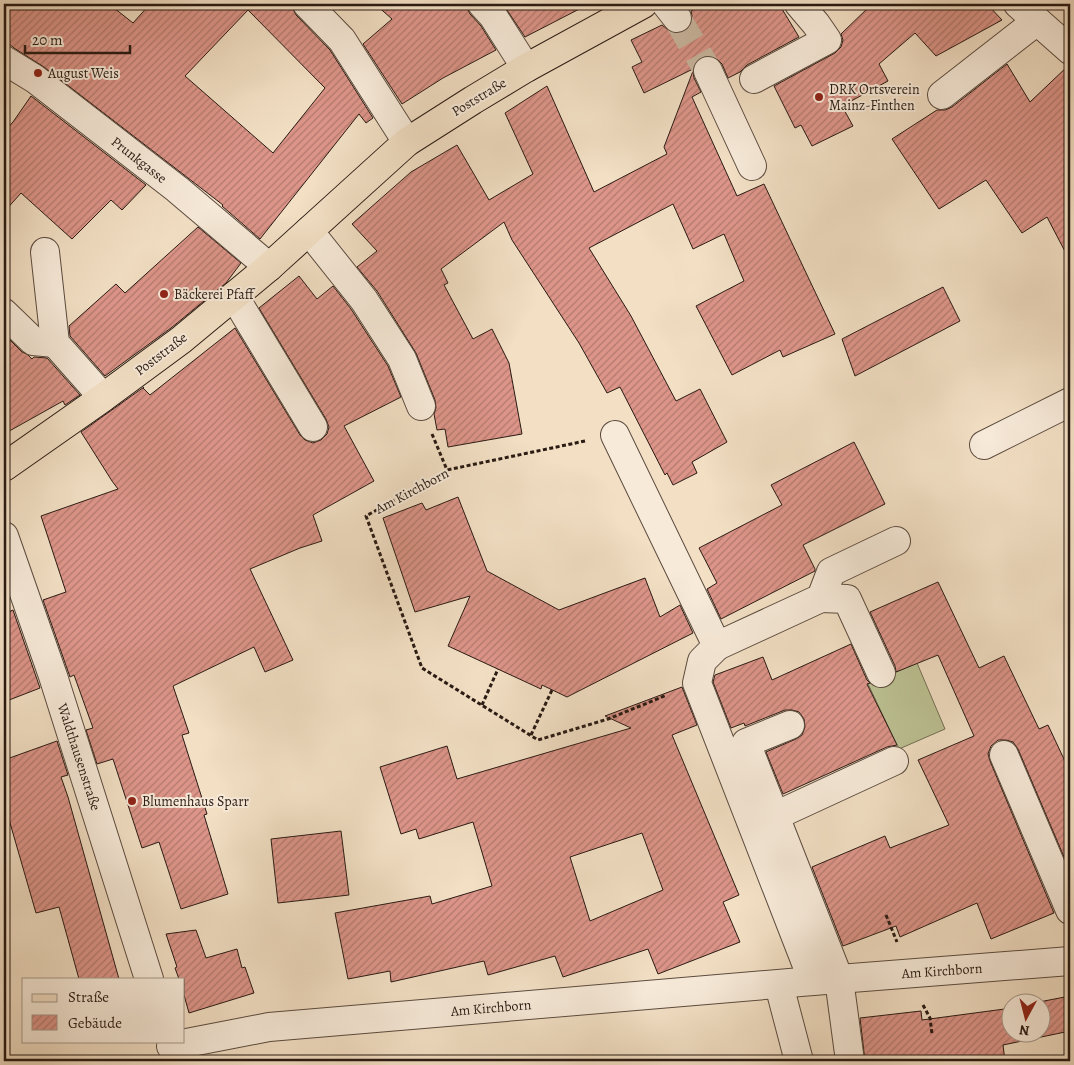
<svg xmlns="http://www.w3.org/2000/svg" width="1074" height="1065" font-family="Alegreya,serif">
<defs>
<pattern id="building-hatch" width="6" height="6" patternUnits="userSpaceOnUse" patternTransform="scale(1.25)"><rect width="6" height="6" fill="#dd9589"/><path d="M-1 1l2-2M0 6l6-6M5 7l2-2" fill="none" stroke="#b3796f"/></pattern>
</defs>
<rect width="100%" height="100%" fill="#f2dfc4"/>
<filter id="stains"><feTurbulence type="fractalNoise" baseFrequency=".004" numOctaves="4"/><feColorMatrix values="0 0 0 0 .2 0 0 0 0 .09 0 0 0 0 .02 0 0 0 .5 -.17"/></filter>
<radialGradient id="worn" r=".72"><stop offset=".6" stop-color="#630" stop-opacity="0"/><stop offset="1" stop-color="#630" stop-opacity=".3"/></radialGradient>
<path fill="#bcc193" stroke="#726e53" d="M917,663l28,66 -46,20 -31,-65z"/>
<g fill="url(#building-hatch)" stroke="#291a13" fill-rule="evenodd">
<path d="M4,4h105l24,19 17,-19h138l4,3 4,8 34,35 43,68 -7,5 -7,-9 -99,125 -38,-33 1,-1 -179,-138 -30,-19 -10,-8zM248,10l77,78 -52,65 -88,-77z"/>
<path d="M375,4h92v4l3,6 11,12 15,24 -53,28 -41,26 -39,-60 29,-25z"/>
<path d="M503,4h86l-64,33z"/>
<path d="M703,4h76l20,33 -52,28 -7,7 -12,6 -6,-14 -5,-5 -7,-3 -8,1 -6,5 -3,7 -49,24 -12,-26 10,-5 -11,-22 31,-15 10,8h8l6,-2 6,-8v-7l-1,-5z"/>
<path d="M872,4h115l15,16 -66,36 -21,-23 -36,31 9,17 -46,25 11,20 -41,20 -11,-21 -6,3 -21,-42 61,-33 6,-6 2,-7 -2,-6z"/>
<path d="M1007,64l23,38 39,-37h1v196l-23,-44 -25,16 -36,-53 -47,29 -47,-70 45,-29h8l7,-3z"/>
<path d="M693,71l1,7 7,14 -9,5 45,99 27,-12 71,150 -52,23 -3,-7 -48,25 -36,-69 48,-25 -20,-47 -31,15 -20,-45 -84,44 42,68 45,85 24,-12 27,53 -35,20 5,11 -24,12 -6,-12 -2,2 -45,-88 -13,6 -28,-50 -67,-103 -8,-18 -63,47 7,14 -4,2 29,54 19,-10 17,34 13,71 -74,13 -3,-18 -8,1 -3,-16 2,-6 -1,-8 -19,-47 -39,-62 -20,-24 20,-16 -25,-27 59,-52 46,-27 32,55 44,-26 -28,-61 42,-27 47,106 73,-38 -3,-7z"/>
<path d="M31,96l115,89 -24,25 -11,-10 -39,39 -51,-46 -17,19v-80l9,-10z"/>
<path d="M198,227l43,36 -15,20 -55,45 -66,48 -35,-40 -1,-10 47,-42 9,9z"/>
<path d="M299,276l18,23 16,-13 18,23 37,57 13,31 -57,29 30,55 -61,34 9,26 -22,7 -50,21 43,91 -28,12 -11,-25 -81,39 16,47 -7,2 25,79 -3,1 24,79 -47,15 -22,-67 -17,6 -29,-89 -16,5 -11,-34 7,-2 -19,-53 -4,2 -27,-77 23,-8 -25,-76 77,-27 -6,-8 -31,-49 63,-45 -1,1 7,7 85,-67 65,107 5,5 8,3 8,-3 6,-6 2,-7 -3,-8 -67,-111z"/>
<path d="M943,287l17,34 -105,55 -13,-37z"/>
<path d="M4,334l18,18 5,2 5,5 2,-2 13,1 33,37 -15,10 -2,-4 -59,33z"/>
<path d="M854,442l31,62 -82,41 12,24v2l-94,48 -14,-30 10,-6 -18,-35 83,-43 -11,-20z"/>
<path d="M458,497l29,74 72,39 86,-32 15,39 20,-12 13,28 -126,64 -25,-12 -1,4 -93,-43 22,-50 -55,16 -32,-94 39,-15 4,7z"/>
<path d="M938,582l41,86 25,-12 35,73 9,-4 22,47v99l-52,-122 -5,-7 -7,-2h-8l-7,6 -3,8 2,7 64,152 -63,26 -14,-36 -77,34 -4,-11 -53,20 -31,-79 73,-31 5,12 59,-23 -31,-65 56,-24 -36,-81 -42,17 -1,-6 -25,-54z"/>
<path d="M13,610l27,78 -36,14v-88z"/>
<path d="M851,644l16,36 3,3 -3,1 30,61 -10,2 -104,47 -17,-42 30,-13 6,-4 3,-8 -1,-8 -5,-7 -7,-2h-7l-40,16 -1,-3 -13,5 -18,-46 2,-7 48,-18 9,23z"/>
<path d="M682,687l15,38 -25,10 67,160 -16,7 17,40 -82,32 -10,-25 -85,28 -8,-21 -67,19 -4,-14 -93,21 -1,-11 -42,8 -13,-66 95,-17 2,8 60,-18 -19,-64 -54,17 -3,-10 -15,5 -21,-67 67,-21 10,33 174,-51 -26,-12zM642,833l21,57 -73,31 -20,-64z"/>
<path d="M57,741l11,34 -7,2 7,20 51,182h-40l-20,-72 -23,6 -28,-97 -4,1v-57z"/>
<path d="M341,831l8,64 -71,8 -7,-64z"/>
<path d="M196,930l10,28 31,-9 5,19 3,-1 9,26 -65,20 -5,-18v-16h-5l-4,-11 2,-1 -11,-33z"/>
<path d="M1070,996v35l-67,14 2,16h-140l-5,-43 61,-7 1,9 90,-12v24h30v-30h-3z"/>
</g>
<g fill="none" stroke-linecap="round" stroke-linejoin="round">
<path stroke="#cab8a1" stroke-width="28" stroke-dasharray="28 14" stroke-linecap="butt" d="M677,18l31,53"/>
<defs>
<g id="minor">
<path d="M307,4l35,36 65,102"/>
<path d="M482,4l11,12 33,52"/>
<path d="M666,4l11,14"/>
<path d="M1018,4l52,46"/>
<path d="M4,60l31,19 142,110 92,78"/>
<path d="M708,71l44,95"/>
<path d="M754,79l73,-39 -11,-16 -17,-20"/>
<path d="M942,95l95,-74"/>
<path d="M309,231l55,69 38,59 19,47"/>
<path d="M45,252l10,91 38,43 9,12"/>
<path d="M234,296l79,131"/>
<path d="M4,313l29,28 22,2"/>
<path d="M615,435l102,211 -15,15 -5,22 116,298"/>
<path d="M984,445l86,-43"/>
<path d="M4,536l49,140 96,303"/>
<path d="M821,598l26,1 34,74"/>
<path d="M717,646l104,-48 10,-26 65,-31"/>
<path d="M1004,755l66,155"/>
<path d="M775,816l-29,-73 44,-18"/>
<path d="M779,985l20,76"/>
<path d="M171,1046l98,-19 544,-46 257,-20"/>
<path d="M850,1061l-11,-82 -64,-163 119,-55"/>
</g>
<path id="major" d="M4,467l97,-68 80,-59 88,-73 138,-125 66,-42 53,-32 117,-64"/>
</defs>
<use href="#minor" stroke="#5b4b3f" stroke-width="30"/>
<use href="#major" stroke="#291a13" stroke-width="30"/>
<g stroke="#291a13" stroke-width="3" stroke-dasharray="4 2.5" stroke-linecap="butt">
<path d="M432,434l15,36"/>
<path d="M585,441l-138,29 -10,7 -12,6 -59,33 56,152 116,72 70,-21 59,-24"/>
<path d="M482,705l16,-36"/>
<path d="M531,735l21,-45"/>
<path d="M886,915l11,27"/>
<path d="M923,1005l7,13 2,16"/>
</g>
<use href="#minor" stroke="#f7ead9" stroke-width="28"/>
<use href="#major" stroke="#f2dfc4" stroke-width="28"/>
</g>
<g fill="#8f2418" stroke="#f7ead9" stroke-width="2">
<circle cx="38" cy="73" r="5"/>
<circle cx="819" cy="97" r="5"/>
<circle cx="164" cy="294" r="5"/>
<circle cx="132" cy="801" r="5"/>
</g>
<g text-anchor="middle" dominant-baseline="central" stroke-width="4" stroke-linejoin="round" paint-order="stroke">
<g font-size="14" fill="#291a13" stroke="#f7ead9" text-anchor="start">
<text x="48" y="73">August Weis</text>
<text x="829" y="89">DRK Ortsverein<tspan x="829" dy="16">Mainz-Finthen</tspan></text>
<text x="174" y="294">Bäckerei Pfaff</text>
<text x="142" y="801">Blumenhaus Sparr</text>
</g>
<g font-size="14" fill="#291a13" stroke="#f7ead9">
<text transform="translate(479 97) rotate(-31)">Poststraße</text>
<text transform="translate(139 160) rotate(38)">Prunkgasse</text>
<text transform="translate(161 354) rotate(-37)">Poststraße</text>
<text transform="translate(412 491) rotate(-28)">Am Kirchborn</text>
<text transform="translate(79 757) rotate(72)">Waldthausenstraße</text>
<text transform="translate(942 971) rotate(-4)">Am Kirchborn</text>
<text transform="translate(491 1008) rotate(-5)">Am Kirchborn</text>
</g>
</g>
<rect width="1074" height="1065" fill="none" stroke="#f2dfc4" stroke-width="20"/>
<rect x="5" y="5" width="1064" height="1055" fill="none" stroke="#291a13" stroke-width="2.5"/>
<rect x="10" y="10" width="1054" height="1045" fill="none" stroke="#291a13"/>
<rect x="22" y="978" width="162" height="65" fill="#f7ead9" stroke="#a5978a"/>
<rect x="32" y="994" width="25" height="8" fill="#f2dfc4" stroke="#a5978a"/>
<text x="68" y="1002" font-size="15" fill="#291a13">Straße</text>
<rect x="32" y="1015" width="25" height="15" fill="url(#building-hatch)" stroke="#a5978a"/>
<text x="68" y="1028" font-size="15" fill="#291a13">Gebäude</text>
<g transform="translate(1026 1018) rotate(187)"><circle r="24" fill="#f7ead9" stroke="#a5978a"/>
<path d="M0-4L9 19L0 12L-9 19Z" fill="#8f2418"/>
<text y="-8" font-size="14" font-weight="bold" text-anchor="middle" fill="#291a13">N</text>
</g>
<path d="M25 45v8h105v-8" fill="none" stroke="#291a13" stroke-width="2.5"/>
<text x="32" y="45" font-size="15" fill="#291a13" stroke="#f7ead9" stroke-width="4" paint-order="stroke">20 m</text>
<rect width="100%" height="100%" filter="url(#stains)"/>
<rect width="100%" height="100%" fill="url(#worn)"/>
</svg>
